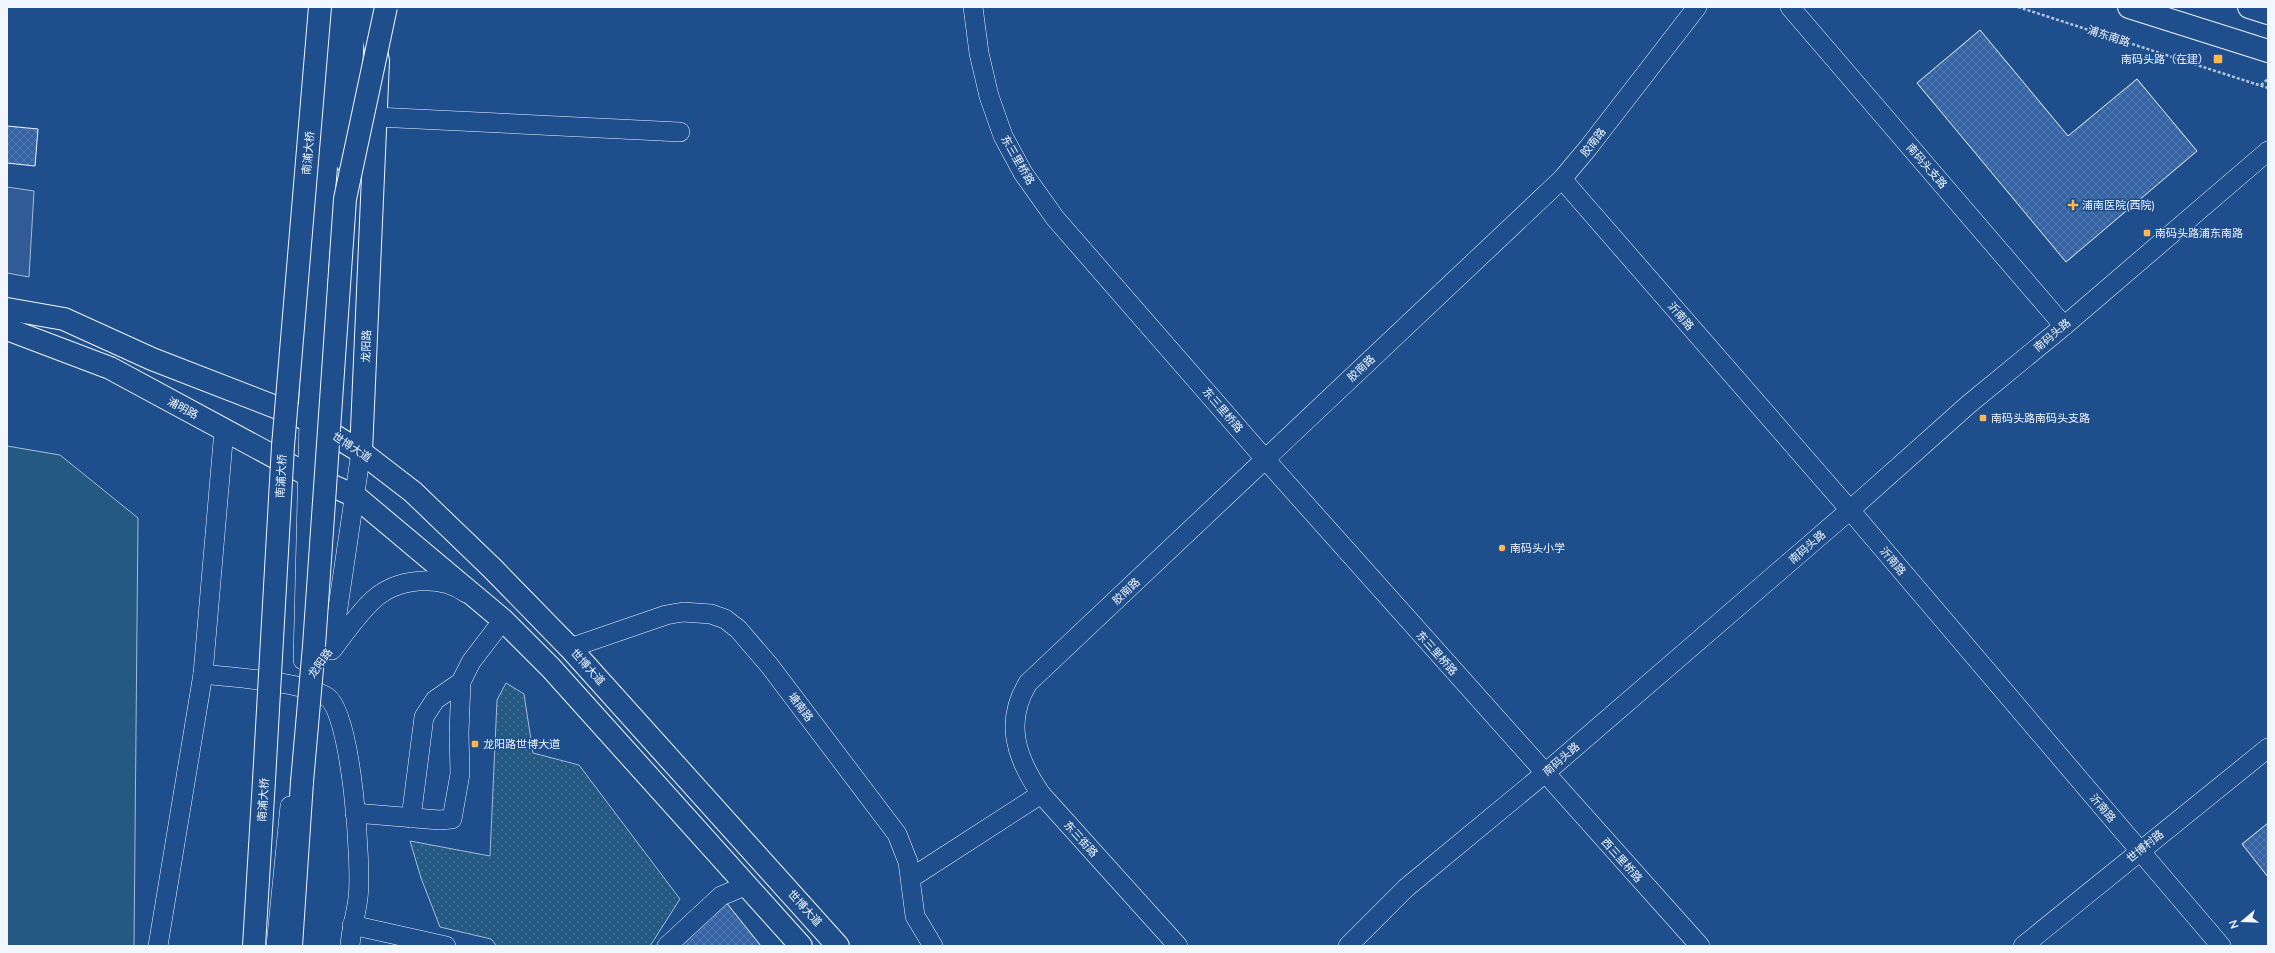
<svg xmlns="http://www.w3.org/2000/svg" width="2275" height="953" font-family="Mulish,'Noto Sans SC',sans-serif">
<defs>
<pattern id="park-dots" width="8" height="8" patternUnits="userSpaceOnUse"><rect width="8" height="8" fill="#245a82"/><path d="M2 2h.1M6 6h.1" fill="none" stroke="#447295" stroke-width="1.8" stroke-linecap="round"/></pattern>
<pattern id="building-cross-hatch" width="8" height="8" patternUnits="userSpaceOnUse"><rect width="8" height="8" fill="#3563a3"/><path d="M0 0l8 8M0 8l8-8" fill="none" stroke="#537ab1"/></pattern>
</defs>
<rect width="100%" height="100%" fill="#1f4e8c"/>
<path fill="#245a82" stroke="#a8bbd7" d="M7,446l53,9 78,63 -4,428h-127z"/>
<path fill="url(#park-dots)" stroke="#a8bbd7" d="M506,683l18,11 9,59 46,12 101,134 -30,47h-153l-6,-7 -51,-12 -19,-49 -11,-37 80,15 7,-156z"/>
<path fill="#305b95" stroke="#a8bbd7" d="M7,187l27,4 -5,86 -22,-4z"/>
<g fill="url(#building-cross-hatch)" stroke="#f2f6ff">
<path d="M1980,30l88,106 69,-57 60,72 -131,111 -149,-179z"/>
<path d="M7,126l31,3 -3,37 -28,-3z"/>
<path d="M2268,823v54l-26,-33z"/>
<path d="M721,896l40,50h-94z"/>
</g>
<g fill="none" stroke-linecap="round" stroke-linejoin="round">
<defs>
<g id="minor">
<path d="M973,7l6,46 10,43 14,40 20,37 32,45 210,241 435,487"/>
<path d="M1790,7l274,319"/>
<path d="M376,117l304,15"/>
<path d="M1562,179l288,331 371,436"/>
<path d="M332,648l29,-196"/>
<path d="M570,648l96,-33 17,-3 28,2 14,5 13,10 31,36 128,169 11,28 7,54 18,30"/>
<path d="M332,650c13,-17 25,-35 41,-50 24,-22 66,-26 93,-7"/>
<path d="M303,660l6,-240"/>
<path d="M203,674c31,4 100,7 124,23 25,16 35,170 31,201 -2,17 -7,31 -8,48"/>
<path d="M355,813l84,7 13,-1 8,-45 -1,-41 2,-51 10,-20 32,-42 -12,-9"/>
<path d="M411,818l13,-101 11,-17 26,-18"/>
<path d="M911,878l130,-84"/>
<path d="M352,925l94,21"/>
<path d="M158,946l45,-272 21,-244"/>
<path d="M276,946l14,-140"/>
<path d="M667,946l54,-50 26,-11"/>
<path d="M1178,946l-137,-152c-25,-36 -37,-72 -13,-111l534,-504 26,-31 109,-141"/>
<path d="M1348,946l58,-58 138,-114 306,-264 119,-106 95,-78 204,-175"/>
<path d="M2023,946l245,-198"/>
</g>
<g id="major">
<path d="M2129,7l139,44"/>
<path d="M2249,7l19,6"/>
<path d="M7,309l57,10 88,40 157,61 52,32 52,40 80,77 77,79 268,298"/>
<path d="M7,329l103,39 198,107 47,21 148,124 48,48 250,278"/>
<path d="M309,420l9,-161 22,-252"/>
<path d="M361,452l17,-391 -10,-54"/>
</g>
<g id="highway">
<path d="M347,162l7,-155"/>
<path d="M254,946l10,-166"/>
<path d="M291,946l11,-164"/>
</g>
</defs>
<use href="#minor" stroke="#f2f6ff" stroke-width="20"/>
<use href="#major" stroke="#f2f6ff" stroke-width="24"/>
<use href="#highway" stroke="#f2f6ff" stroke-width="24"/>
<g stroke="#b3c4dc" stroke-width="2.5" stroke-dasharray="3 2" stroke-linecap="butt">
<path d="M2018,7l250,81"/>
<path d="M2261,85l7,-6"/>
</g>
<use href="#minor" stroke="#1f4e8c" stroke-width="19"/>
<use href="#major" stroke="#1f4e8c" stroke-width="22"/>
<use href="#highway" stroke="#1f4e8c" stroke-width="22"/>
<defs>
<g id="highway-bridge">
<path d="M264,780l19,-334 37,-439"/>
<path d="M302,782l12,-136 31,-447 41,-192"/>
</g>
</defs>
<use href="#highway-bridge" stroke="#f2f6ff" stroke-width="24" stroke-linecap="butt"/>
<use href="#highway-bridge" stroke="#1f4e8c" stroke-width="22"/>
</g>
<g fill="#ffb74d" stroke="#1f4e8c" stroke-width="1.5">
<rect x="2213" y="54" width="10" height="10" rx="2"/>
<path d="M2071 199h4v4h4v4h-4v4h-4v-4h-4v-4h4z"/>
<rect x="2143" y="229" width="8" height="8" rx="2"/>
<rect x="1979" y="414" width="8" height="8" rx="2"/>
<circle cx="1502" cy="548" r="4"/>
<rect x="471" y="740" width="8" height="8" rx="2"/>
</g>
<g text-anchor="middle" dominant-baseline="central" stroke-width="3" stroke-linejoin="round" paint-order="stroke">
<g font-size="11" fill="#f2f6ff" stroke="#1f4e8c">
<text transform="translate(2109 36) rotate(18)">浦东南路</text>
<text transform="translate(1593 142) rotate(-52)">胶南路</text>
<text transform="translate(308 153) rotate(-85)">南浦大桥</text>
<text transform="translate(1018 160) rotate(60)">东三里桥路</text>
<text transform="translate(1927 166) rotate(49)">南码头支路</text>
<text transform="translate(1681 316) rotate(49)">沂南路</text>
<text transform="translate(2052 335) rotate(-40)">南码头路</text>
<text transform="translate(366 346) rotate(-88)">龙阳路</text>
<text transform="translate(1361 368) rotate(-43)">胶南路</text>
<text transform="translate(183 408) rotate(28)">浦明路</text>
<text transform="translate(1223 410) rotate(49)">东三里桥路</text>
<text transform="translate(352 447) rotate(33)">世博大道</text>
<text transform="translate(281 476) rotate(-87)">南浦大桥</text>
<text transform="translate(1807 547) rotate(-41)">南码头路</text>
<text transform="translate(1893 561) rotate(50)">沂南路</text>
<text transform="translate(1126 591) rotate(-43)">胶南路</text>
<text transform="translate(1437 653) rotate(48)">东三里桥路</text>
<text transform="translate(320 663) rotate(-55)">龙阳路</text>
<text transform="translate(588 667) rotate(48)">世博大道</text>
<text transform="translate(801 707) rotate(53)">塘南路</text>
<text transform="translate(1561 759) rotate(-41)">南码头路</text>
<text transform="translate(263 800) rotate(-86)">南浦大桥</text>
<text transform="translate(2103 808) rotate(50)">沂南路</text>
<text transform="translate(1081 839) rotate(48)">东三街路</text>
<text transform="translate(2145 846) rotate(-39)">世博村路</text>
<text transform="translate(1622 860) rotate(48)">西三里桥路</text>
<text transform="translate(805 908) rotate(48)">世博大道</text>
</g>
<g font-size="11" fill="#f2f6ff" stroke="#1f4e8c" text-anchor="start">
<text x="2209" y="59" text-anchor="end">南码头路（在建）</text>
<text x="2082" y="205">浦南医院(西院)</text>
<text x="2155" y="233">南码头路浦东南路</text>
<text x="1991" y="418">南码头路南码头支路</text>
<text x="1510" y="548">南码头小学</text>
<text x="483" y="744">龙阳路世博大道</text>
</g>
</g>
<rect width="2275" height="953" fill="none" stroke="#f2f6ff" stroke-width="16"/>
<g transform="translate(2243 921) rotate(251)" stroke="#1f4e8c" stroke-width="3" paint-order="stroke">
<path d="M0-3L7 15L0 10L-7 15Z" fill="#f2f6ff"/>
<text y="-6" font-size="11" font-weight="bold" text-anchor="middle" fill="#f2f6ff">N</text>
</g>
</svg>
